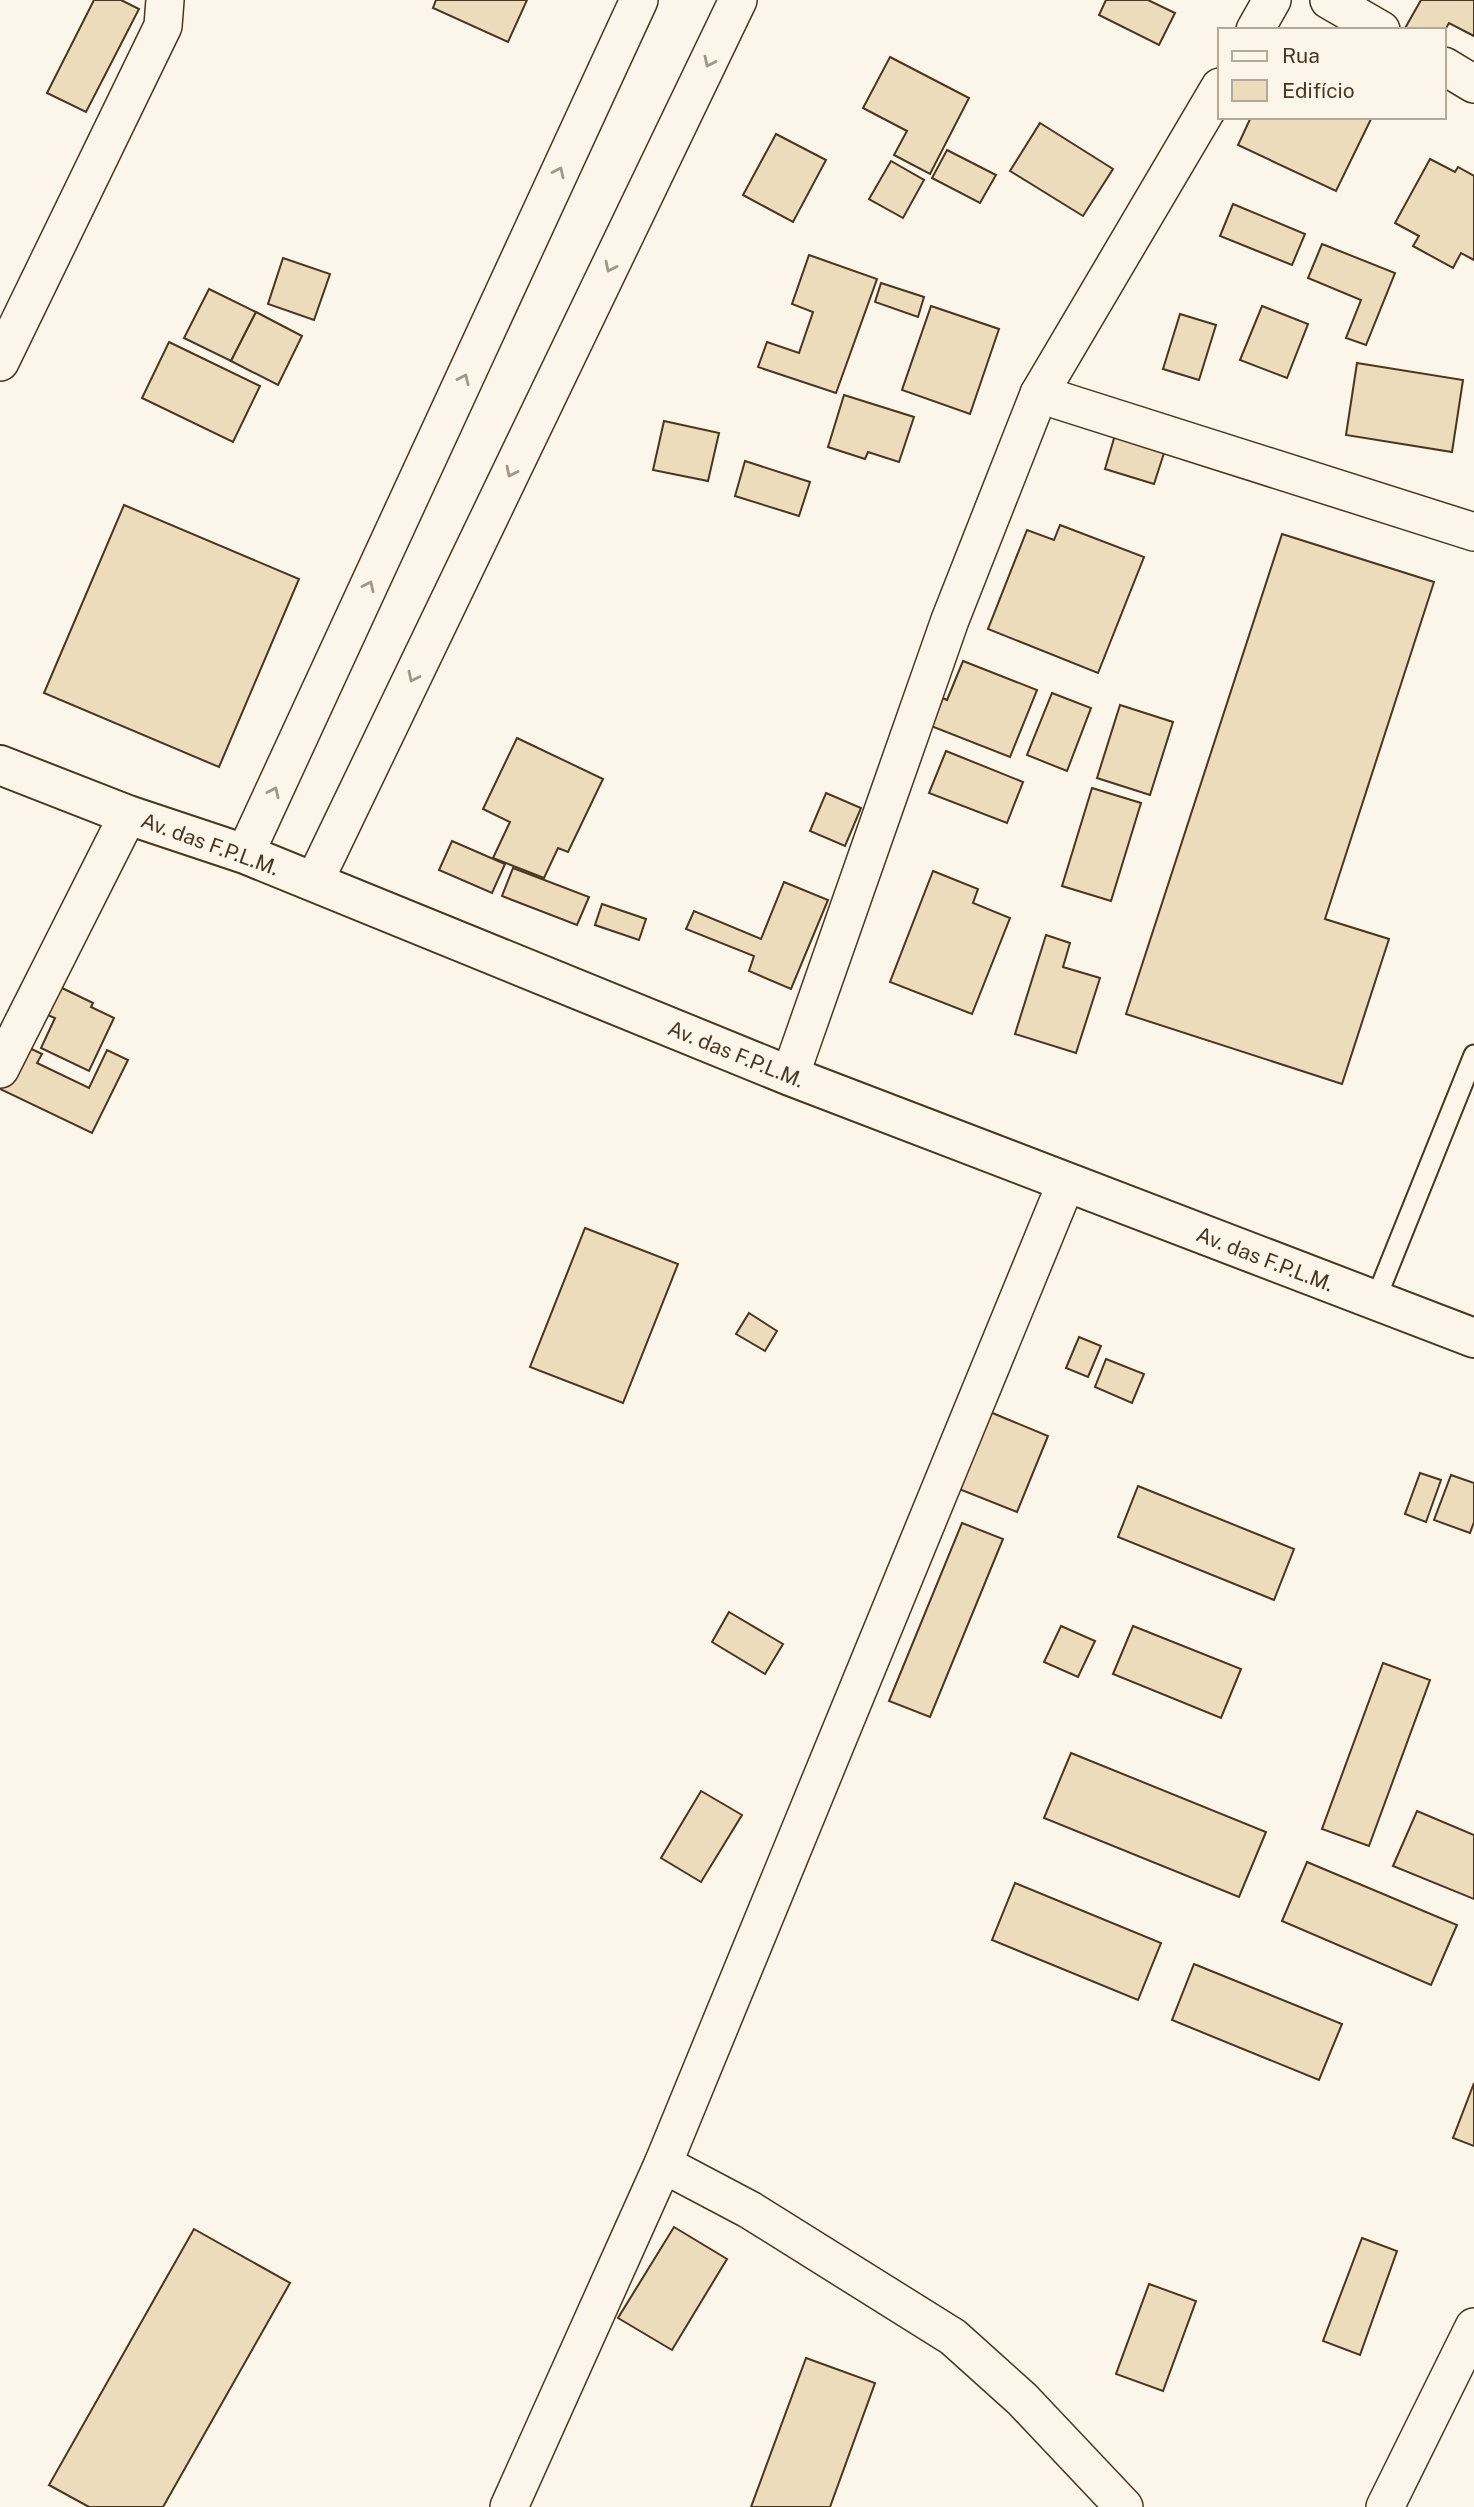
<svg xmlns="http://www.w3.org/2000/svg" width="1474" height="2507" font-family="'Public Sans',sans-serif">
<rect width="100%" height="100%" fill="#fbf6e9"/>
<g fill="#ecdcbc" stroke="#4a3520" stroke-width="2">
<path d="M94,0h27l18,9 -53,103 -39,-19z"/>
<path d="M436,0h91l-19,42 -75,-34z"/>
<path d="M1106,0h42l27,13 -16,32 -60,-30z"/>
<path d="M1421,0h53v36l-25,-13 -5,9v-2h-40z"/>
<path d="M890,57l79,41 -39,76 -36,-19 13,-24 -44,-23z"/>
<path d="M1251,117h121l-36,74 -98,-46z"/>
<path d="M1040,123l73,46 -30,47 -73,-45z"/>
<path d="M776,134l50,26 -33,62 -50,-27z"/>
<path d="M947,150l49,25 -16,28 -48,-25z"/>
<path d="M1430,159l25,13 3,-5 16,9v84l-13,-7 -8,15 -40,-22 6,-10 -24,-13z"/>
<path d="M891,161l33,19 -21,38 -34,-19z"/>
<path d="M1233,204l72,30 -13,31 -72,-29z"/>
<path d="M1322,244l73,29 -29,72 -20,-7 15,-38 -53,-22z"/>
<path d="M809,255l68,24 -41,114 -78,-26 9,-25 32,11 14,-41 -21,-8z"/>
<path d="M283,258l47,16 -16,46 -46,-16z"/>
<path d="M881,283l43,14 -6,20 -43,-15z"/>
<path d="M209,289l47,23 -25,49 -47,-23z"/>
<path d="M931,306l68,23 -29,85 -68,-24z"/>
<path d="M1262,306l46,18 -21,54 -47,-18z"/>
<path d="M256,312l46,24 -24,49 -47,-24z"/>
<path d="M1180,314l36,11 -17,55 -36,-11z"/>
<path d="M169,342l91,44 -27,56 -91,-44z"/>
<path d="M1357,363l106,17 -11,72 -106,-17z"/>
<path d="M844,395l70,22 -15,45 -31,-10 -3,7 -37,-12z"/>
<path d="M664,421l55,12 -11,48 -55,-11z"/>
<path d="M1115,435l50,15 -11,34 -49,-15z"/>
<path d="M745,461l65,21 -11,34 -64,-20z"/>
<path d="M124,505l175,74 -80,188 -175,-74z"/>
<path d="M1060,525l84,32 -46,116 -110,-44 39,-99 27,10z"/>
<path d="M1282,534l152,48 -109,337 64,20 -47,145 -216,-70z"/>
<path d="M963,661l74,29 -27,67 -79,-31 12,-28 4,2z"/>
<path d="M1052,693l39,15 -24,63 -40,-16z"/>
<path d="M1120,705l53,17 -23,73 -53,-17z"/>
<path d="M517,738l86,41 -35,73 -10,-4 -14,30 -51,-20 17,-36 -27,-13z"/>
<path d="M946,751l77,31 -16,41 -78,-30z"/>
<path d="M1092,788l49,15 -30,98 -49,-15z"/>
<path d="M826,793l35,15 -16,38 -35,-15z"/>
<path d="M452,841l53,23 -13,29 -53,-23z"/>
<path d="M513,868l76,29 -12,28 -75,-29z"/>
<path d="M933,871l45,18 -5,14 37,15 -38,96 -82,-32z"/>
<path d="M784,882l44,18 -37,89 -42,-18 5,-15 -68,-27 8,-18 67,28z"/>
<path d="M602,904l44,15 -7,21 -44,-15z"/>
<path d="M1046,935l24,8 -7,24 37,11 -24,75 -61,-19z"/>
<path d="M58,986l35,17 -2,4 23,11 -25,53 -48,-23 14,-30 -10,-4z"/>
<path d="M19,1043l23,11 -5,9 52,25 18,-38 21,10 -36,73 -92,-44v-7z"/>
<path d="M585,1228l93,36 -55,139 -93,-36z"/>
<path d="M749,1313l28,18 -12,20 -29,-17z"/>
<path d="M1079,1337l22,9 -13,31 -22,-9z"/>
<path d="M1106,1359l38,15 -12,29 -37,-16z"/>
<path d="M990,1412l58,24 -31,76 -58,-23z"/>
<path d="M1420,1473l21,7 -15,42 -21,-8z"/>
<path d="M1451,1475l23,8v39l-4,11 -36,-13z"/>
<path d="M1138,1486l156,63 -20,51 -156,-63z"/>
<path d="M962,1523l41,16 -73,178 -41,-16z"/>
<path d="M729,1612l54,32 -18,30 -53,-32z"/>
<path d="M1061,1626l34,15 -17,36 -34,-15z"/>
<path d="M1133,1626l108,43 -20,49 -108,-44z"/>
<path d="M1383,1663l47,17 -61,166 -47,-17z"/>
<path d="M1071,1753l195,79 -27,65 -195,-79z"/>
<path d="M701,1791l41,24 -41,67 -40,-24z"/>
<path d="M1417,1811l57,24v64l-81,-33z"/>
<path d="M1307,1862l150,63 -26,60 -149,-64z"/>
<path d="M1015,1883l146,60 -23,57 -146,-60z"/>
<path d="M1194,1964l148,60 -23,56 -147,-60z"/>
<path d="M1474,2083v63l-21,-8z"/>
<path d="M674,2227l53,32 -55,91 -54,-32z"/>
<path d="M194,2229l96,54 -127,224h-74l-40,-22z"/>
<path d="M1362,2238l35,13 -37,104 -37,-14z"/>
<path d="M1149,2284l47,17 -33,90 -47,-17z"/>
<path d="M806,2358l69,25 -45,124h-79z"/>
</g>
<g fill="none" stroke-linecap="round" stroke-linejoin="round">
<defs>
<path id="lane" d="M1375,1301l99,-246"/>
<g id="street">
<path d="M1329,0l52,30"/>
<path d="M1255,30l17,-30"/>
<path d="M1444,66l30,18"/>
<path d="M0,362l163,-336 2,-26"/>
<path d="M1039,394l435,138"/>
<path d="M245,854l394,-854"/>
<path d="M314,882l424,-882"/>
<path d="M0,1069l128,-254"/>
<path d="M790,1076l160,-456 89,-226 181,-307"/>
<path d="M663,2164l87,46 203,127 69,62 102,108"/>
<path d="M509,2507l154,-343 403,-981"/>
<path d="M1385,2507l89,-180"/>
</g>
<path id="primary" d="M0,765l128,50 117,39 545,222 684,262"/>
</defs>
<use href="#lane" stroke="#4a3520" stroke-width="23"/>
<use href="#street" stroke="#4a3520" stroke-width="40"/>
<use href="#primary" stroke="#4a3520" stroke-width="42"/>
<use href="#lane" stroke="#fbf6e9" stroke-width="19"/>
<use href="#street" stroke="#fbf6e9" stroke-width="37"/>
<use href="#primary" stroke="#fbf6e9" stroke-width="38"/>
</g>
<defs><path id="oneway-chevron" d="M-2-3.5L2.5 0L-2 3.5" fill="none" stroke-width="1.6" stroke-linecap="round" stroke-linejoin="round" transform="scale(1.75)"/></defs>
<g stroke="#a29684">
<use href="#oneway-chevron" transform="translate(709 62) rotate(116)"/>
<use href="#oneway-chevron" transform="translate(559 172) rotate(-65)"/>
<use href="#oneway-chevron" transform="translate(610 267) rotate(116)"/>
<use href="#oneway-chevron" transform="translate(464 379) rotate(-65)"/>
<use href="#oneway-chevron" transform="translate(511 472) rotate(116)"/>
<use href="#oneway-chevron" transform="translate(369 586) rotate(-65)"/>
<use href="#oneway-chevron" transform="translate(413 677) rotate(116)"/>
<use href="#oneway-chevron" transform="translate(274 792) rotate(-65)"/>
</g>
<g text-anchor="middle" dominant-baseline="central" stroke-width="5" stroke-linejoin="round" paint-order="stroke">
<g font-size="21" fill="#4a3520" stroke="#fbf6e9">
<text transform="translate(210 844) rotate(20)">Av. das F.P.L.M.</text>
<text transform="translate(736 1054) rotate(22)">Av. das F.P.L.M.</text>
<text transform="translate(1265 1259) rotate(21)">Av. das F.P.L.M.</text>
</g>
</g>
<rect x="1218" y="28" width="228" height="91" fill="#fbf6e9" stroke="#b4a999" stroke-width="2"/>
<rect x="1232" y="51" width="35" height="10" fill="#fbf6e9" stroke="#b4a999" stroke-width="2"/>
<text x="1282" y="63" font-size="21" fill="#4a3520">Rua</text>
<rect x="1232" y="80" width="35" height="21" fill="#ecdcbc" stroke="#b4a999" stroke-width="2"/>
<text x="1282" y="98" font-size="21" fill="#4a3520">Edifício</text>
</svg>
